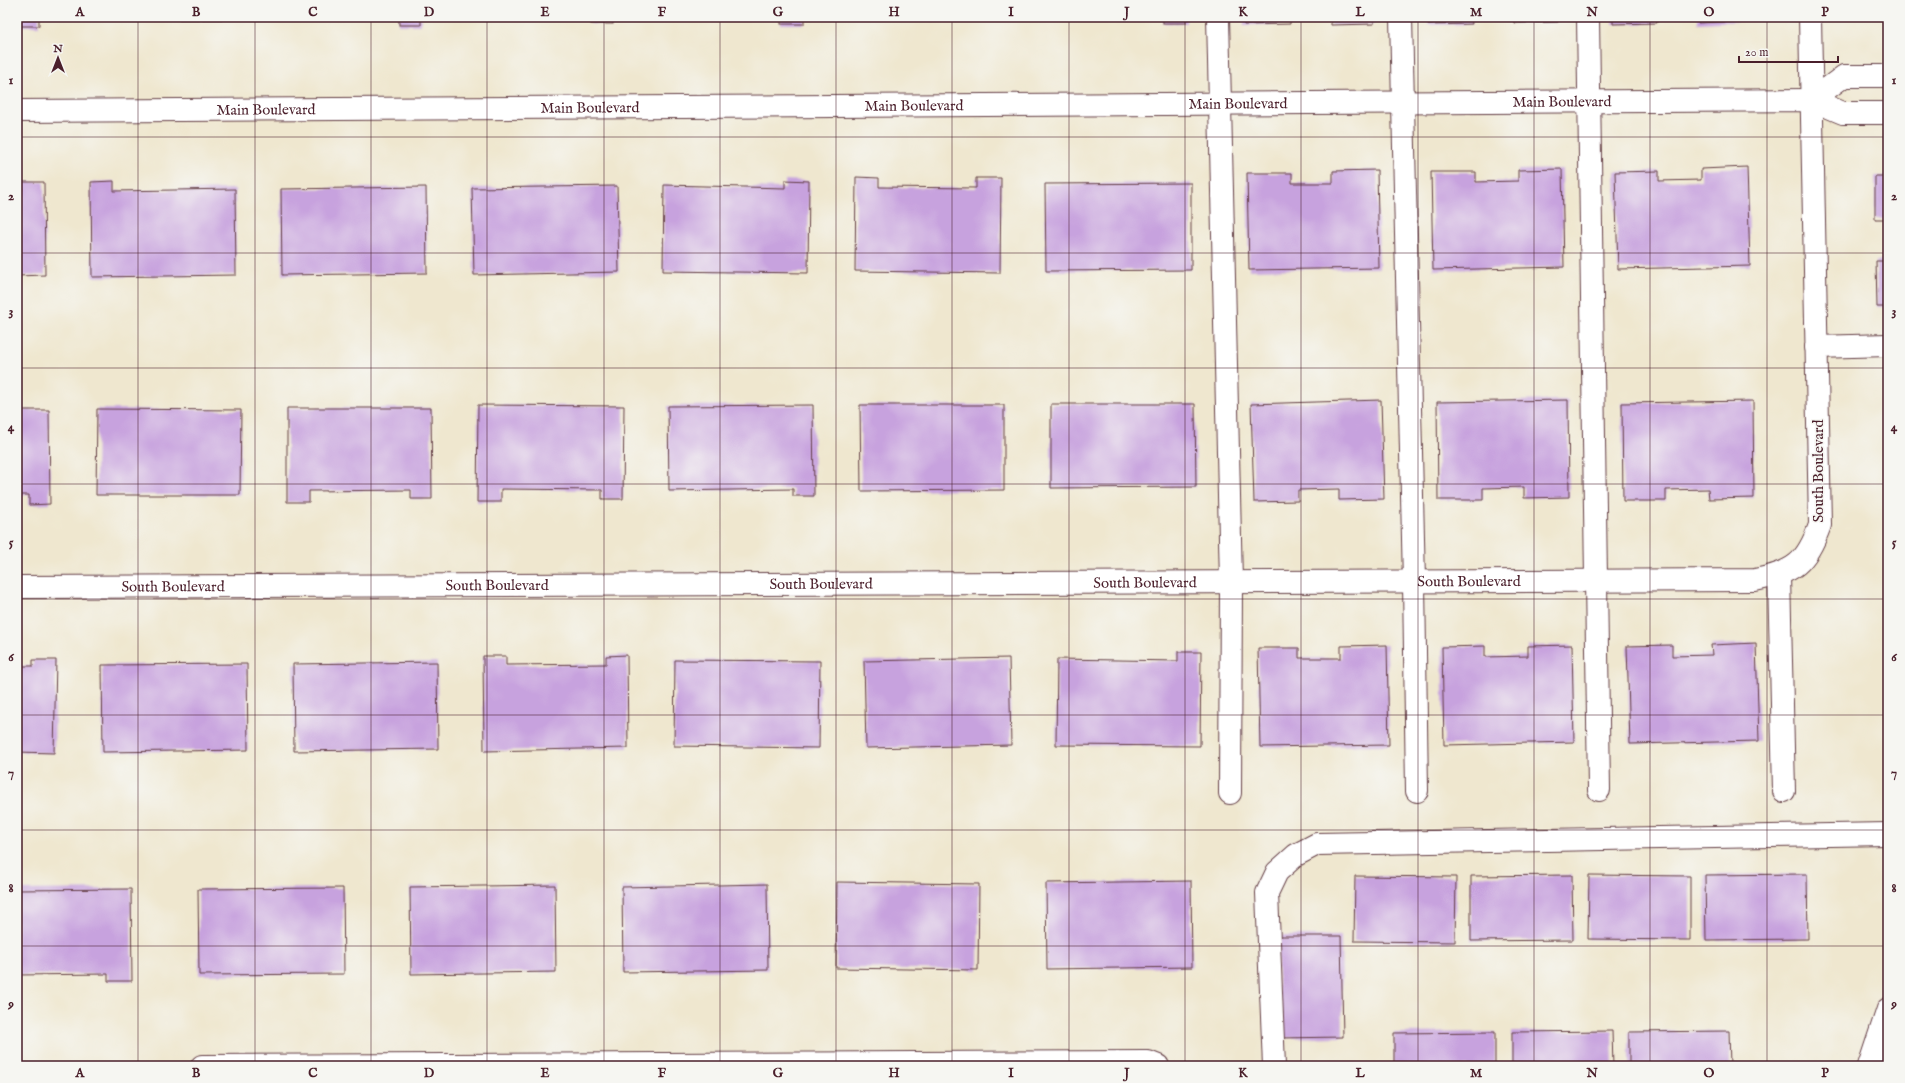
<svg xmlns="http://www.w3.org/2000/svg" width="1905" height="1083" font-family="'IM FELL English',serif">
<rect width="100%" height="100%" fill="#f6f6f2"/>
<filter id="ink" filterUnits="userSpaceOnUse"><feTurbulence type="fractalNoise" baseFrequency=".025" numOctaves="2"/><feDisplacementMap in="SourceGraphic" scale="8" xChannelSelector="R" yChannelSelector="G"/><feConvolveMatrix kernelMatrix="1 2 1 2 8 2 1 2 1" color-interpolation-filters="sRGB"/></filter>
<filter id="wash" filterUnits="userSpaceOnUse"><feTurbulence type="fractalNoise" baseFrequency=".012" numOctaves="4" result="noise"/><feDisplacementMap in="SourceGraphic" scale="16" xChannelSelector="R" yChannelSelector="G"/><feGaussianBlur stdDeviation="0.9" result="paint"/><feColorMatrix in="noise" values="0 0 0 0 0 0 0 0 0 0 0 0 0 0 0 0 0 1.4 0 .05"/><feComposite in="paint" operator="in"/></filter>
<g filter="url(#wash)">
<rect width="100%" height="100%" fill="#efe7cf"/>
<g id="blocks">
<g fill="#c7a2de">
<rect x="17" y="17" width="22" height="9"/>
<path d="M87,17h143v2l-143,1z"/>
<rect x="399" y="17" width="22" height="8"/>
<rect x="591" y="17" width="22" height="7"/>
<rect x="781" y="17" width="23" height="7"/>
<rect x="1163" y="17" width="23" height="6"/>
<path d="M1244,17h46v7l-46,1z"/>
<path d="M1331,17h43v7l-43,1z"/>
<path d="M1428,17h43l1,7 -44,1z"/>
<path d="M1513,17h45v5l-44,1z"/>
<path d="M1613,17h43l1,6 -44,1z"/>
<path d="M1698,17h46v4l-46,2z"/>
<path d="M1747,167l3,99 -132,3 -3,-97 44,-1v10l42,-1v-11z"/>
<path d="M1562,169l2,98 -131,3 -2,-98h45v10l42,-1v-11z"/>
<path d="M1377,170l2,98 -130,2 -2,-97h45v10h41v-12z"/>
<path d="M1875,176h13v73h-1l-1,-30h-11z"/>
<path d="M856,177l23,1v9l97,1v-10h25l-1,95 -145,-2z"/>
<path d="M785,180l24,1 -1,92 -145,-2 1,-86 121,3z"/>
<path d="M114,181v10l121,-2 1,86 -144,2 -1,-95z"/>
<path d="M22,182h22l1,93 -28,1v-86h5z"/>
<path d="M1191,183v87l-145,1 -1,-87z"/>
<path d="M617,186l2,86 -145,3 -2,-87z"/>
<path d="M426,187l1,86 -145,2 -1,-86z"/>
<path d="M1876,261h12v46h-11z"/>
<path d="M1381,400l3,99 -45,1v-11l-41,1v11l-44,1 -3,-98z"/>
<path d="M1568,400l1,97 -45,1v-11l-41,1v12h-45l-1,-98z"/>
<path d="M1753,401l1,97 -45,1 -1,-10 -42,1v11h-43l-1,-98z"/>
<path d="M1051,404h144l1,83 -145,1z"/>
<path d="M478,405l146,1 -1,93h-21v-9l-101,-1v13h-24z"/>
<path d="M813,405l1,91h-21v-7l-124,2 -1,-85z"/>
<path d="M860,405h144v85l-143,1z"/>
<path d="M287,408h144l1,91h-21v-9l-102,1v11h-22z"/>
<path d="M97,409l144,1 -1,85h-144z"/>
<path d="M17,410h32l1,94 -21,1v-10h-12z"/>
<path d="M1756,643l3,98 -129,3 -3,-98 45,-1v11l40,-1 -1,-10z"/>
<path d="M1387,645l2,100 -129,2 -2,-99h41v10h42v-12z"/>
<path d="M1572,645l2,97 -130,3 -2,-98 43,-1v11l43,-1v-10z"/>
<path d="M1178,652h23l-1,94 -144,-1 1,-86 121,2z"/>
<path d="M627,655l1,93 -144,3 -1,-95h23v9l100,-1v-8z"/>
<path d="M1009,658l2,87 -145,3 -2,-87z"/>
<path d="M33,660h23l-2,93 -37,-1v-86h16z"/>
<path d="M675,660l145,1 -1,87 -145,-2z"/>
<path d="M437,662l1,87 -144,2 -1,-87z"/>
<path d="M247,664l1,86 -145,2 -1,-87z"/>
<path d="M1807,874l1,65 -102,1 -1,-65z"/>
<path d="M1572,875l1,65 -102,1v-65z"/>
<path d="M1589,875l101,1v64l-102,-1z"/>
<path d="M1355,876l101,1 -1,65 -101,-1z"/>
<path d="M1191,881l1,86 -145,2 -1,-86z"/>
<path d="M837,882l142,2 -1,86 -142,-2z"/>
<path d="M767,884l1,86 -145,2 -1,-85z"/>
<path d="M555,885l1,87 -145,2 -1,-87z"/>
<path d="M343,888l1,86 -145,1 -1,-86z"/>
<path d="M131,889l1,92h-24v-7l-91,1v-85z"/>
<path d="M1277,936h64l2,101 -64,1z"/>
<path d="M1612,1031l1,35h-101v-34z"/>
<path d="M1729,1031l1,35h-101v-34z"/>
<path d="M1495,1032v34h-101v-33z"/>
</g>
</g>
</g>
<g filter="url(#ink)">
<use href="#blocks" fill-opacity="0" stroke="#633d44" stroke-width="1"/>
<g fill="none" stroke-linecap="round" stroke-linejoin="round">
<defs>
<g id="minor">
<path d="M1218,17l13,565 -1,211"/>
<path d="M1401,17l13,565 3,209"/>
<path d="M1588,17l11,773"/>
<path d="M1812,100l32,-24h44"/>
<path id="s1" d="M17,111l1795,-11 31,13h45"/>
<path d="M1816,347l72,-2"/>
<path d="M1779,575l5,216"/>
<path id="s2" d="M17,587l1738,-7c39,-8 51,-16 65,-55l-10,-508"/>
<path d="M202,1066l946,-4 10,4"/>
<path d="M1274,1066l-7,-173 10,-21 19,-17 21,-11 571,-10"/>
<path d="M1869,1066l19,-57"/>
</g>
</defs>
<use href="#minor" stroke="#633d44" stroke-width="24"/>
<use href="#minor" stroke="#fff" stroke-width="22"/>
</g>
</g>
<path fill="none" stroke="#4a1f2b" stroke-width="1" stroke-opacity="0.55" d="M138,17v1049M255,17v1049M371,17v1049M487,17v1049M604,17v1049M720,17v1049M836,17v1049M952,17v1049M1069,17v1049M1185,17v1049M1301,17v1049M1418,17v1049M1534,17v1049M1650,17v1049M1767,17v1049M17,137h1871M17,253h1871M17,368h1871M17,484h1871M17,599h1871M17,715h1871M17,830h1871M17,946h1871"/>
<g text-anchor="middle" dominant-baseline="central" stroke-width="3" stroke-linejoin="round" paint-order="stroke">
<g font-size="15" fill="#4a1f2b" stroke="#f6f6f2">
<text stroke="none"><textPath href="#s1" startOffset="1545">Main Boulevard</textPath></text>
<text stroke="none"><textPath href="#s1" startOffset="1221">Main Boulevard</textPath></text>
<text stroke="none"><textPath href="#s1" startOffset="897">Main Boulevard</textPath></text>
<text stroke="none"><textPath href="#s1" startOffset="573">Main Boulevard</textPath></text>
<text stroke="none"><textPath href="#s1" startOffset="249">Main Boulevard</textPath></text>
<text transform="translate(1818 471) rotate(-90)">South Boulevard</text>
<text stroke="none"><textPath href="#s2" startOffset="1452">South Boulevard</textPath></text>
<text stroke="none"><textPath href="#s2" startOffset="1128">South Boulevard</textPath></text>
<text stroke="none"><textPath href="#s2" startOffset="804">South Boulevard</textPath></text>
<text stroke="none"><textPath href="#s2" startOffset="480">South Boulevard</textPath></text>
<text stroke="none"><textPath href="#s2" startOffset="156">South Boulevard</textPath></text>
</g>
</g>
<rect width="1905" height="1083" fill="none" stroke="#f6f6f2" stroke-width="44"/>
<g transform="translate(58 58)" stroke="#f6f6f2" stroke-width="3" paint-order="stroke">
<path d="M0-3L7 15L0 10L-7 15Z" fill="#4a1f2b"/>
<text y="-6" font-size="11" font-weight="bold" text-anchor="middle" fill="#4a1f2b">N</text>
</g>
<path d="M1739 56v6h99v-6" fill="none" stroke="#4a1f2b" stroke-width="2"/>
<text x="1745" y="56" font-size="12" fill="#4a1f2b" stroke="#f6f6f2" stroke-width="3" paint-order="stroke">20 m</text>
<rect x="22" y="22" width="1861" height="1039" fill="none" stroke="#4a1f2b" stroke-width="1.5"/>
<g font-size="13" text-anchor="middle" font-weight="bold" fill="#4a1f2b">
<text x="80" y="16">A</text>
<text x="196" y="16">B</text>
<text x="313" y="16">C</text>
<text x="429" y="16">D</text>
<text x="545" y="16">E</text>
<text x="662" y="16">F</text>
<text x="778" y="16">G</text>
<text x="894" y="16">H</text>
<text x="1011" y="16">I</text>
<text x="1127" y="16">J</text>
<text x="1243" y="16">K</text>
<text x="1360" y="16">L</text>
<text x="1476" y="16">M</text>
<text x="1592" y="16">N</text>
<text x="1709" y="16">O</text>
<text x="1825" y="16">P</text>
<text x="11" y="84">1</text>
<text x="1894" y="84">1</text>
<text x="11" y="200">2</text>
<text x="1894" y="200">2</text>
<text x="11" y="315">3</text>
<text x="1894" y="315">3</text>
<text x="11" y="431">4</text>
<text x="1894" y="431">4</text>
<text x="11" y="546">5</text>
<text x="1894" y="546">5</text>
<text x="11" y="661">6</text>
<text x="1894" y="661">6</text>
<text x="11" y="777">7</text>
<text x="1894" y="777">7</text>
<text x="11" y="892">8</text>
<text x="1894" y="892">8</text>
<text x="11" y="1008">9</text>
<text x="1894" y="1008">9</text>
<text x="80" y="1077">A</text>
<text x="196" y="1077">B</text>
<text x="313" y="1077">C</text>
<text x="429" y="1077">D</text>
<text x="545" y="1077">E</text>
<text x="662" y="1077">F</text>
<text x="778" y="1077">G</text>
<text x="894" y="1077">H</text>
<text x="1011" y="1077">I</text>
<text x="1127" y="1077">J</text>
<text x="1243" y="1077">K</text>
<text x="1360" y="1077">L</text>
<text x="1476" y="1077">M</text>
<text x="1592" y="1077">N</text>
<text x="1709" y="1077">O</text>
<text x="1825" y="1077">P</text>
</g>
</svg>
